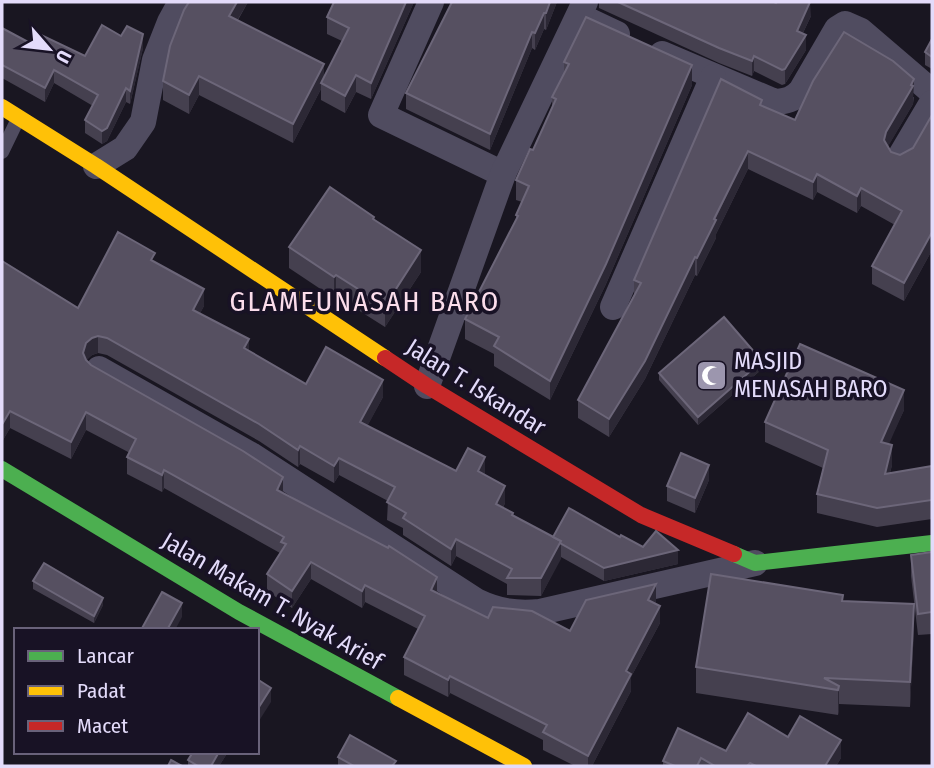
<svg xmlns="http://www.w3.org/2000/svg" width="934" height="768" font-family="'Fira Sans Condensed',sans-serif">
<rect width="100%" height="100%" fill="#191621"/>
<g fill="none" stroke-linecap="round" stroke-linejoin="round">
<path stroke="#504c60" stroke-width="14" d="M2,152l16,-33"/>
<g stroke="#504c60" stroke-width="26">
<path d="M431,2l-50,113 122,59"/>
<path d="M579,16l38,18"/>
<path d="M662,54l113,48c11,-1 18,-2 26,-11l36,-62 8,-5 16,7 71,61"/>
<path d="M900,157l32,-54"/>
<path d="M96,166l29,-18 18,-26 12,-62 15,-38 11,-20"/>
<path d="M613,307l100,-230"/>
<path d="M99,369l152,86 225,146c23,11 40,13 64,11l215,-49"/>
<path d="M427,386l76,-212 82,-172"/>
</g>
<g stroke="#4caf50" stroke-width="16">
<path d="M2,469l237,143 159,86"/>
<path d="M734,554l21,9 177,-20"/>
</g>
<g stroke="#ffc107" stroke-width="16">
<path d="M2,107l94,59 289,192"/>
<path d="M398,698l126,68"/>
</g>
<path stroke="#c62828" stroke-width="16" d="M385,358l42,28 214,129 93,39"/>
</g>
<g fill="#45404f">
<path d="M189,2h59l-10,18 86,57 18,-36 -15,-7v-17l87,-15 -43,97 -15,-7 -11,21 -24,-13v-11l-28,54 -94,-48 -10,19 -26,-14v-19z"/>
<path d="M557,2l-11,28 -2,-1 -9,21 -3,-2 -42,102 -84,-41v-16z"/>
<path d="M599,2h175l37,14 -8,17 3,17 -21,34 -3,1 -28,-14 -2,5 -33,-13 -120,-55z"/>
<path d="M2,28l28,15 55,13 58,-8 -13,56 -4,-2 -19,39 -5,3 -17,-11v-13l8,-14 -39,-23 -9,19 -43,-24z"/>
<path d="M932,39v30l-7,-4v-13z"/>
<path d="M564,62l128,23 -86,199 -56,116 -56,-34v-12l-29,-15v-20l51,-99v-5l6,-13 -6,-2v-20l17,-30 19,-43v-10l12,-24z"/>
<path d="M914,97l-1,7 -25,42 3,6 9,3 13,-7 19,-33v138l-1,-1 -27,49 -32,-17v-18l23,-41 -34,-19 -4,7 -40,-21 -4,8 -65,-31 -32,65v4l-19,38 -2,-1 -50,104 -36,58 -31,-19v-18l56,-105v-15l128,-174 33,14z"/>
<path d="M374,220l47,52 -36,55 -49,-31 -2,2 -45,-30v-21z"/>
<path d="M2,261l76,47 77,-46 49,44 -4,7 49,38 57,33 77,13 -16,29 89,45 29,3 20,29 -2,5 10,8 40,21h67l58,27 -74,17 -43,-24 -20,39 -34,-1v-11l-51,-28 -5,10 -48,-31v-7l-16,-8 1,-19 -49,-26 -5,8 -34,-19 -2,3 -39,-26 -152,-86 -9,-2 -6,2 -6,5 5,5 192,129 154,99 51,25 82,13 86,-29 -1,1 5,20 -29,54v14l-39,75h-17l-32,-16v-10l-93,-47 -2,4 -44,-22v-18l14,-28 -53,-27 -3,6 -51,-29 -19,29 -25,-17v-17l13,-21 -116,-65 -2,4 -35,-18v-17l3,-4 -44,-23 -15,29 -61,-31 -7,12 -1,-1z"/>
<path d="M762,369l-64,56 -39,-45v-7z"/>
<path d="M904,410l-16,34 4,21 -2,8 42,-7v53l-55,8 -60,-14v-19l6,-26 -58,-26v-20z"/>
<path d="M709,480l-14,33 -28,-12v-15z"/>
<path d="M932,552v82l-14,1 -7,-59v-21z"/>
<path d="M33,581l70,24 -9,18 -61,-34z"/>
<path d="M843,601l71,28 -4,78 -71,-3 -1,11 -142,-22v-26z"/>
<path d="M788,737l53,21 -5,8h-173v-5l63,-10z"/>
<path d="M193,752h35l-9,14h-31v-6z"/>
<path d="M338,757l58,9h-58z"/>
</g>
<g fill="#2c2835">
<path d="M237,2h11l-19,32v-18z"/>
<path d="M406,2h8l-43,97v-16z"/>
<path d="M550,2h7l-11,28v-17z"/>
<path d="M810,2l1,14 -14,29v-14z"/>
<path d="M544,13v16l-9,21v-17z"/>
<path d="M532,32v16l-42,102v-16z"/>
<path d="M143,34v14l-13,56v-13z"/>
<path d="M806,35v15l-21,34v-15z"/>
<path d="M754,56v15l-2,5v-15z"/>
<path d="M324,64v19h-3v6l-28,54v-19z"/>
<path d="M692,65v20l-86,199 -56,116v-19z"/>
<path d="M54,70v13l-9,19v-14z"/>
<path d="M356,75v17l-11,21v-17z"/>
<path d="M199,76v19l-10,19v-19z"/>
<path d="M914,79l-1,25 -27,46 -2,-10 2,-8z"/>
<path d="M126,88v14l-19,39 -5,3v-13z"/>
<path d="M748,151v18l-32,65v4l-19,38v-18z"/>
<path d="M817,174v18l-4,8v-18z"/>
<path d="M861,188v18l-4,7v-17z"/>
<path d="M931,234v18l-27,49v-18z"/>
<path d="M421,250v22l-36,55v-21z"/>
<path d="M695,257v18l-50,104 -36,58v-18z"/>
<path d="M336,275v21l-2,2v-21z"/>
<path d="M204,289v17l-11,21v-17z"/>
<path d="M98,336v17l-6,2 -6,6 -3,-8 3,-10 6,-5z"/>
<path d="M249,339v17l-5,-8z"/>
<path d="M762,361v8l-64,56v-8z"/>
<path d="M383,380v17l-23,43v-18z"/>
<path d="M904,390v20l-23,52v-20z"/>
<path d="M10,411v17l-7,12v-17z"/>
<path d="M86,412v18l-15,29v-17z"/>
<path d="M892,445v20l-7,28v-19z"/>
<path d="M300,446v18l-2,3v-17z"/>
<path d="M485,457v17l-7,14v-17z"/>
<path d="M339,458v17l-5,8v-17z"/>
<path d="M709,465v15l-14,33v-15z"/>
<path d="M164,470v18l-2,4v-17z"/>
<path d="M283,477v18l-6,-5z"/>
<path d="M505,486v17l-9,18v-17z"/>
<path d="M456,539v17l-5,10v-17z"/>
<path d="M561,541v18l-20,37v-18z"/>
<path d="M678,550v14l-74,17v-13z"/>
<path d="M311,562v17l-19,29v-17z"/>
<path d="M437,577v17l-6,-4z"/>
<path d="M656,584v18l-8,15v-17z"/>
<path d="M365,585v17l-3,6v-17z"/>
<path d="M103,598v7l-9,18v-7z"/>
<path d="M182,603v14l-7,13h-8z"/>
<path d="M914,604v25l-4,78v-25z"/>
<path d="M660,606v17l-29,54v14l-39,75h-4v-10l38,-85z"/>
<path d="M450,676v17l-2,4v-17z"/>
<path d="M839,686v26l-1,3v-25z"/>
<path d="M271,688v14l-14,22v-14z"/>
<path d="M841,740v18l-5,8h-11z"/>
<path d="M219,752h9l-9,14h-8z"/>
</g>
<g fill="#565061" stroke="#6c6679" stroke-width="2">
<path d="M189,2h48l-8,14 95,48 -31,60 -94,-48 -10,19 -26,-14 7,-35 14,-36z"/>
<path d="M334,2h72l-35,81 -15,-8 -11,21 -24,-13 28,-55 -22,-11z"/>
<path d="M452,2h98l-4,11h-2l-9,20 -3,-1 -42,102 -84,-41z"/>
<path d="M618,2h156l2,1 1,-1h33l-13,29 9,4 -21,34 -3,1 -28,-14 -2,5 -33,-13z"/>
<path d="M586,17l106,48 -86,199 -56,117 -56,-35 5,-9 -34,-18 53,-103 -2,-1 13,-29 -13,-6 14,-31 3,1 23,-51 -4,-2 17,-33 -5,-2z"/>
<path d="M102,25l19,11 6,-10 16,8 -13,57 -4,-3 -19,40 -5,3 -17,-11 13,-25 -44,-25 -9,18 -43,-23v-37l28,15 5,-11 50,24z"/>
<path d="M844,32l49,29 21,18 -3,6 2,1 -27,46 -2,8 7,12 9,3 13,-7 19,-33v120l-1,-1 -27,49 -32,-17 30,-55 -41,-23 -4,8 -40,-22 -4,8 -65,-31 -34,68 2,1 -19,38 -2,-1 -50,104 -36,58 -31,-19 63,-117 -7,-3 87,-201 41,21 -2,5 35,15 18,-39z"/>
<path d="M932,39v18l-7,-5z"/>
<path d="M330,187l44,30 -1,2 48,31 -36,56 -49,-31 -2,2 -45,-30z"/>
<path d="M118,232l37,21 -4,7 53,29 -11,21 56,29 -5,9 62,36 20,-37 57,33 -23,42 96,49 12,-23 17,9 -7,14 27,15 -9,18 17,9 -1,2 49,26 -20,37h-34l5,-9 -56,-30 -5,10 -48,-31 3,-5 -19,-11 8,-15 -56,-29 -5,8 -34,-20 -2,4 -39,-26 -152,-86 -9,-2 -6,2 -6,5 -3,10 3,7 5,5 152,86 40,26 -6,13 111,58 1,-2 48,31 -6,13 57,28 5,-11 39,4 38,20 16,-31 70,-16 -8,16 12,6 -34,65 5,3 -43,82 -45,-24 4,-7 -97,-49 -2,4 -44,-23 21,-41 -60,-31 -3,6 -51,-29 -19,29 -25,-17 19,-30 -5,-2 3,-5 -120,-67 -2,5 -35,-18 9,-18 -50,-27 -15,30 -61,-31 -7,12 -1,-1v-161l76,47z"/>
<path d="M724,317l38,44 -64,56 -39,-44z"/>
<path d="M800,344l104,46 -23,52 11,3 -7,29 47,-8v34l-55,8 -60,-14 11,-44 -63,-28z"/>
<path d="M681,453l28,12 -14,33 -28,-12z"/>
<path d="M569,508l51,29 1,-2 22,12 13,-16 22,19 -74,18 -44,-25 1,-2 -8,-4z"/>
<path d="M932,552v60l-14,2 -7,-59z"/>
<path d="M44,563l59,35 -9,18 -61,-35z"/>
<path d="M711,574l132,21 -1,6 72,3 -4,78 -86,-4 15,8 -1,4 -142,-23z"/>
<path d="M162,592l20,11 -15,27h-26z"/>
<path d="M257,679l14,9 -14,22z"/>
<path d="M748,713l40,24 12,-21 41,24 -16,26h-69l-6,-3 -3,3h-32l-14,-8 -4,8h-22l-12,-5 15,-33 48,23z"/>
<path d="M350,735l46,26 -3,4 2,1h-41l-16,-9z"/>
<path d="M193,752h26l-8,14h-13l-10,-6z"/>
<path d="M171,760l11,6h-14z"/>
</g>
<defs>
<symbol id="mosque-square" viewBox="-11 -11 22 22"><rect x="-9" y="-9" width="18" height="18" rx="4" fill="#9c96ae" stroke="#181225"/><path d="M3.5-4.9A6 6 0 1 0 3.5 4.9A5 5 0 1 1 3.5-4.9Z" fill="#fff"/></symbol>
</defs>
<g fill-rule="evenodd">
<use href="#mosque-square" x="694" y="358" width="35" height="35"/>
</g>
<g text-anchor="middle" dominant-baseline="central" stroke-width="7" stroke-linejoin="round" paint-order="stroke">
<g font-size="24" fill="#e3dbfa" stroke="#181225" text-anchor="start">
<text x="734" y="361">MASJID<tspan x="734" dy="28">MENASAH BARO</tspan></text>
</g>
<g font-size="24" fill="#e3dbfa" stroke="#181225">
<text transform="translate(476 387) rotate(32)">Jalan T. Iskandar</text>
<text transform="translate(272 601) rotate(30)">Jalan Makam T. Nyak Arief</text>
</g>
<g font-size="28" letter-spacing="2" fill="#fbddeb" stroke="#181225">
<text x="365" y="301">GLAMEUNASAH BARO</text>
</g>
</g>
<rect width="934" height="768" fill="none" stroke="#e3dbfa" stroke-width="7"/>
<rect x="14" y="628" width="245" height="126" fill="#181225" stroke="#69627a" stroke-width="2"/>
<rect x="28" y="651" width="35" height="10" fill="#4caf50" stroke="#69627a" stroke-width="2"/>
<text x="77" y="663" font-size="21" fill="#e3dbfa">Lancar</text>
<rect x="28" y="686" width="35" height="10" fill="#ffc107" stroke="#69627a" stroke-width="2"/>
<text x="77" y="698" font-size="21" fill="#e3dbfa">Padat</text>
<rect x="28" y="721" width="35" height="10" fill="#c62828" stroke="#69627a" stroke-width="2"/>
<text x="77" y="733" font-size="21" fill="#e3dbfa">Macet</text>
<g transform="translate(49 49) rotate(118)" stroke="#181225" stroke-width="5" paint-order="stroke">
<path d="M0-5L12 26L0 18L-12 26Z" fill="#e3dbfa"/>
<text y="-10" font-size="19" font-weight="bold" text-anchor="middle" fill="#e3dbfa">U</text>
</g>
</svg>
